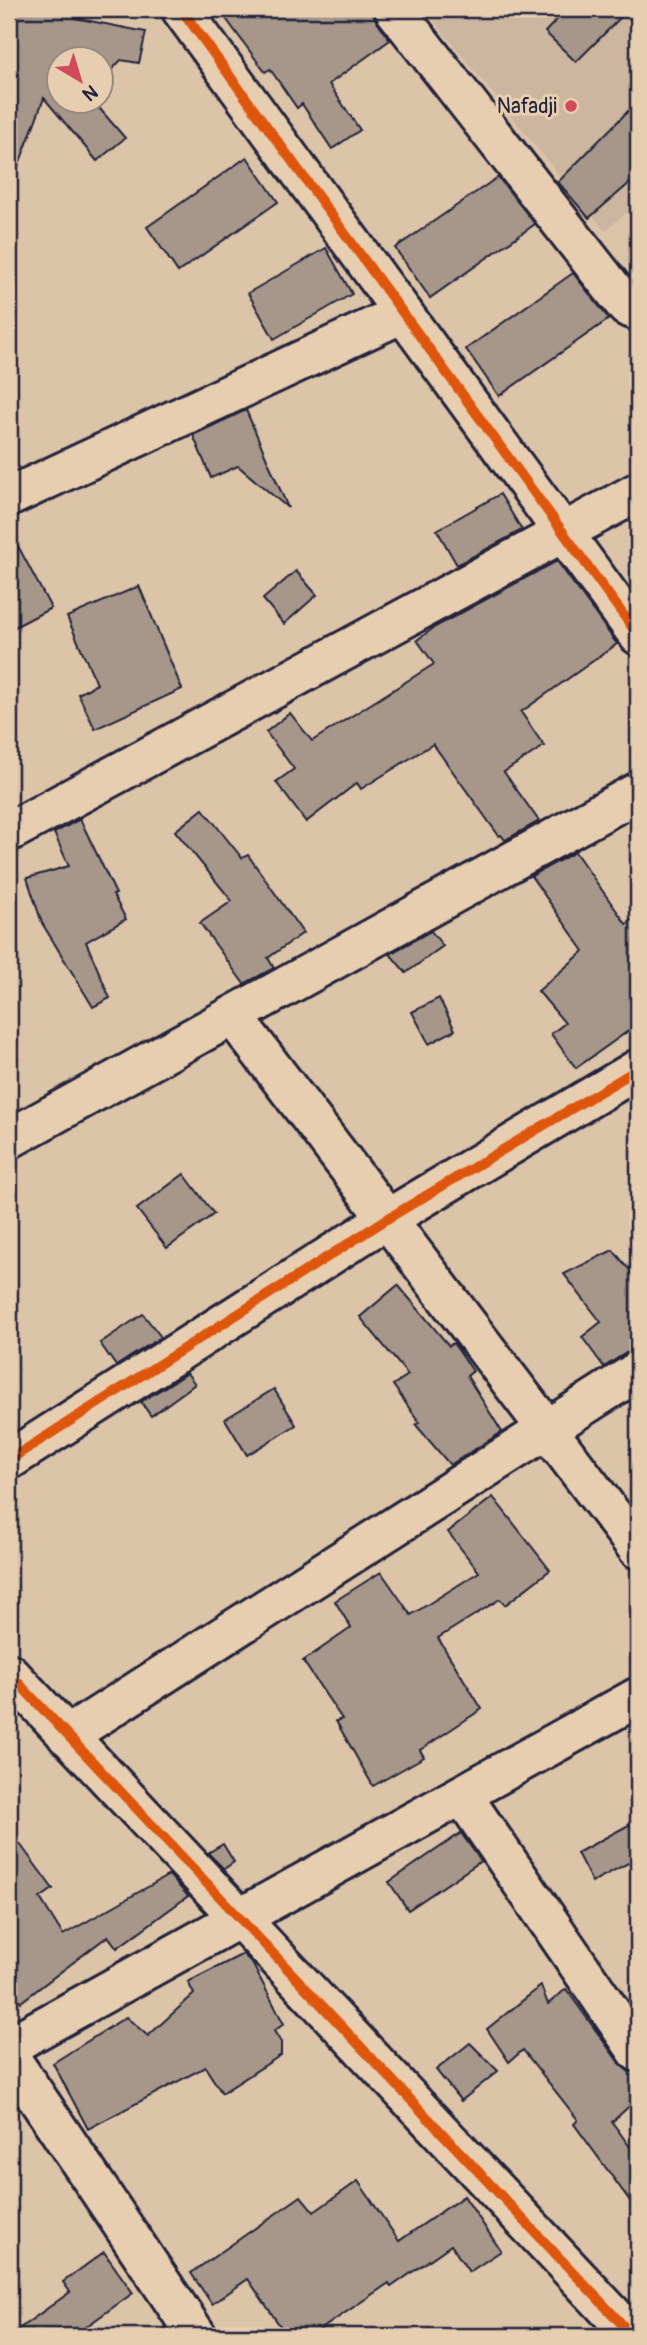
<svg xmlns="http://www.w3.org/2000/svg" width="647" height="2345" font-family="Pangolin,sans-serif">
<rect width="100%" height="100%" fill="#dcc4a9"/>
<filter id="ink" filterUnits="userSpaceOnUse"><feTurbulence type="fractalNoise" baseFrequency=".0143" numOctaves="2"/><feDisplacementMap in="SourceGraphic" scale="14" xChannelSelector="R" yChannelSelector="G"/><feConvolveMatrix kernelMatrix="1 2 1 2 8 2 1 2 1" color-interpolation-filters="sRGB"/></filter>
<g filter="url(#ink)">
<path fill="#ccb6a0" d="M424,9h214v194l-33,28z"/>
<g fill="#a7978a" stroke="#22223b" stroke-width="2">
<path d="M9,9h70l-4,9 71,14 -7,31 -18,-3 -19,20v-20h-42v42h34l31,36 -28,23 -53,-63 -32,85 -3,-1z"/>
<path d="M219,9h153l5,13 13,18 -61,44 31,46 -28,19 -30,-45 -5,4 -27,-39 -5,3z"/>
<path d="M567,9h62l-53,53 -31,-30z"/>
<path d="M638,101v75l-49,42 -31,-36z"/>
<path d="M247,157l31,45 -100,70 -31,-45z"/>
<path d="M498,177l37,47 -105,74 -35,-50z"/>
<path d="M326,248l26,46 -78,45 -26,-46z"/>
<path d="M573,273l36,46 -110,77 -33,-47z"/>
<path d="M246,410l42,98 -50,-42 -27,12 -18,-43z"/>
<path d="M500,494l22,36 -65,35 -20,-35z"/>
<path d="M9,529l42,79 -42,22z"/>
<path d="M557,561l60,83 -96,68 23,34 -40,26 35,49 -34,19 -4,-5 -2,1 -66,-92 -72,45 -4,-6 -51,39 -30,-40 18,-13 -28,-37 24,-19 22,28 122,-77 -17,-24 18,-13z"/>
<path d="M296,571l21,24 -33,29 -21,-25z"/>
<path d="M139,586l43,103 -87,40 -17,-35 19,-10 -30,-67z"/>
<path d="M203,809l39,49 6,-3 55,78 -35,25 6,10 -30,16 -44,-61 32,-22 -57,-70z"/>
<path d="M80,819l36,75 -3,1 13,24 -40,23 24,56 -17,9 -51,-84 -15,-45 42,-12 -15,-33z"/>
<path d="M575,852l51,72 12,-8v108l-62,44 -25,-34 14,-11 -27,-32 46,-40 -53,-75z"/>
<path d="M431,931l12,15 -37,27 -16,-19z"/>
<path d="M439,998l16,32 -26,14 -17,-32z"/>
<path d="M184,1174l30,40 -47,34 -30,-39z"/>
<path d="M613,1250l25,30v69l-12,4 -22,14 -22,-30 19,-15 -37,-48z"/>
<path d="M398,1285l51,61 4,-3 20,28 -6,5 35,56 -52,33 -34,-40 3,-3 -26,-37 15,-10 -48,-58z"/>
<path d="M143,1314l18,23 -45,29 -16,-23z"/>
<path d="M187,1373l8,11 -44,32 -10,-14z"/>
<path d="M274,1389l22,36 -49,30 -22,-36z"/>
<path d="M493,1497l57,73 -45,35 -5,-6 -62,39 44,71 -62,41 4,7 -51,29 -37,-65 6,-2 -39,-58 48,-33 -16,-27 46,-29 30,43 68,-43 -31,-40z"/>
<path d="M638,1820v38l-46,24 -15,-29z"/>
<path d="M9,1829l44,60 -13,9 23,37 106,-60 19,21 -71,52 -9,-12 -87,66 -12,-16z"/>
<path d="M461,1833l20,28 -73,49 -19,-28z"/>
<path d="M223,1844l11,18 -10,7 -16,-16z"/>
<path d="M243,1954l9,9 32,61 -10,7 7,11v13l-59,38 -17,-26 -117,62 -35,-66 73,-46 22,19 46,-42 -6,-12z"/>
<path d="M541,1986l7,18 18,-15 54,75 8,7 10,3v24l-26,24 26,36v54l-64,-88 4,-4 -55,-70 -14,12 -22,-33z"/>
<path d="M470,2043l28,28 -37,30 -25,-31z"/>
<path d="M358,2181l41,60 65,-45 37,55 -32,21 -18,-27 -60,42 -2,-4 -78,53h-24l-39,-57 -36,25 -21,-31 110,-77 13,16z"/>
<path d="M104,2252l29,41 -60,43h-64l61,-44 -7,-10z"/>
</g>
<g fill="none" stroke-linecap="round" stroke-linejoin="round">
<defs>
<g id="minor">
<path d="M181,9l457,626"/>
<path d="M394,9l233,298 11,4"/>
<path d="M9,497l394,-184"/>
<path d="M9,832l629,-340"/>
<path d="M233,1016l405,533"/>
<path d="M9,1139l629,-347"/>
<path d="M9,1460l378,-241 251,-150"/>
<path d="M9,1673l624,663"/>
<path d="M67,1736l571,-365"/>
<path d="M462,1795l176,257"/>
<path d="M9,2046l629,-349"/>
<path d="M9,2056l188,280"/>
</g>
</defs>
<use href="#minor" stroke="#22223b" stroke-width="44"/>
<use href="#minor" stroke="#e8ceb0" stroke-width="38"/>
<defs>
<g id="cycleway">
<path d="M181,9l457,626"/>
<path d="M9,1460l378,-241 251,-150"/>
<path d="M9,1673l624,663"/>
</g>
</defs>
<use href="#cycleway" stroke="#e8ceb0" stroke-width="15"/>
<use href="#cycleway" stroke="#de560e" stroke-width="10"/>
</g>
</g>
<circle fill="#d1495b" stroke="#e8ceb0" stroke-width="2.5" cx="571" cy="106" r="7"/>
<g text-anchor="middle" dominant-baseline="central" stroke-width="6" stroke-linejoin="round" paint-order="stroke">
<g font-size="21" fill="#22223b" stroke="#e8ceb0" text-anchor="end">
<text x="557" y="106">Nafadji</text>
</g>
</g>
<rect width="647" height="2345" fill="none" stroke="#e8ceb0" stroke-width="35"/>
<rect x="18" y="18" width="612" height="2310" fill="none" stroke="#22223b" stroke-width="2.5" filter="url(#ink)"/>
<g transform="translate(80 80) rotate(142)"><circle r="33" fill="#e8ceb0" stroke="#998981" stroke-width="2"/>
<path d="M0-5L12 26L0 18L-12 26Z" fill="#d1495b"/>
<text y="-10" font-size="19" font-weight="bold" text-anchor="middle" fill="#22223b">N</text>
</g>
</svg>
